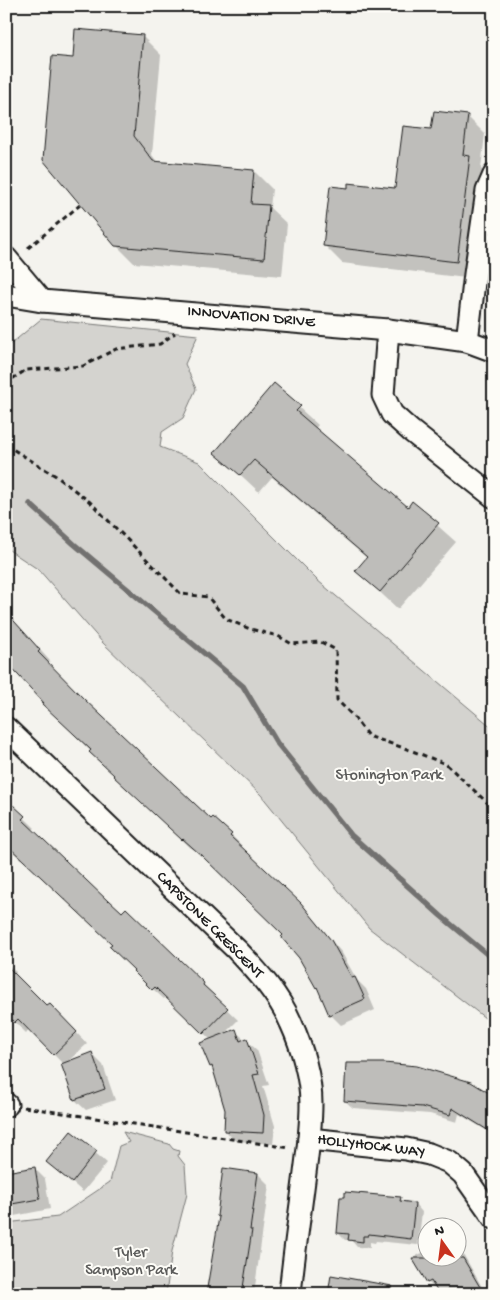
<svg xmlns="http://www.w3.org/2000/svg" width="500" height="1300" font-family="'Gochi Hand',sans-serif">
<rect width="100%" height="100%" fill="#f4f3ee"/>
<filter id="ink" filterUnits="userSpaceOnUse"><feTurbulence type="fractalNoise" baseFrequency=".02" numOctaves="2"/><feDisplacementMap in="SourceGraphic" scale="10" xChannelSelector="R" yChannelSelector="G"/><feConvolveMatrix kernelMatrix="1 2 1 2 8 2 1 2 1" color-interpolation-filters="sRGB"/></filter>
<g filter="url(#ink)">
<g fill="#d4d3cf" stroke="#787876">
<path d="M41,319l157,16 -13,29 11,25 -13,29 -21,14 -2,15 39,15 118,118 177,149v296l-125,-97 -108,-133 -159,-153 -63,-72 -33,-22v-200z"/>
<path d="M123,1132l46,12 4,5 6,2 -1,5 7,9 2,29 -15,57 -6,43h-160v-71l52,-6 52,-35 9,-36 10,-4z"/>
</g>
<g fill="#0003">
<path d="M143,37l18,18 -9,100 6,8 96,8 18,18 -2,19 17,16 -5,52 -148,-13 -18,-18 -42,-186z"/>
<path d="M467,116l18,18 -4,35 6,6 -13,104 -132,-16 -18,-18 25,-56 47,1z"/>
<path d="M274,385l44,40 -3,4 93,80 4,-6 44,39 -58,67 -41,-38 11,-12 -96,-82 -13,15 -43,-40z"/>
<path d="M6,612l44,49 -2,2 40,42 123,115 2,-2 18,17 11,11 -2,2 71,68 31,37 15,27 9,9 9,21 -34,15 -11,-11 -10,-23 -35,-56 -91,-86 -1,1 -67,-63 -82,-83 1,-1 -39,-44z"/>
<path d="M494,654v16l-8,-8z"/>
<path d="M6,800l29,28 -3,2 76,72 95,82 11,11 -1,1 25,24 -15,15 12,-4 22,19 12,35 -6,1 12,40 -2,18 -37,-3 -11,-10 1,-21 -11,-39 -4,-4v-27l-45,-43 -2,2 -19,-17 -32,-38 -91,-86 -1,1 -15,-13z"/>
<path d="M6,962l10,10 -2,3 33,33 14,8 26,28 -21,19 26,-9 11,11 12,35 -29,10 -11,-10 -13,-37 -33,-34 -3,4 -20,-20z"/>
<path d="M494,1098v37l-35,-21 -2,8 -27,-8 -77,-6 -8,-7z"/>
<path d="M71,1132l36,31 -24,29 -35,-30z"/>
<path d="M34,1168l11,11 5,30 -36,7 -8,-8v-35z"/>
<path d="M258,1174l11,11 -15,109h-46z"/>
<path d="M400,1198l5,5 10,1 7,8 -4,33 -42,-4 -1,2 -5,-1v6l-13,-1 -6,-7h-6l-7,-7z"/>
<path d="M458,1245l28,49h-46l-3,-5 -1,1 -8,-8 -14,-25 14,-7v8h30z"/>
</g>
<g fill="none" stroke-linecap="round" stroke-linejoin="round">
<path stroke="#72716f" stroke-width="5.5" d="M30,504l44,40 169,142 34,57 74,92 90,81 53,44"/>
</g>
<g fill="#bebdba" stroke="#1c1c1c">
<path d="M75,29l68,6 -9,101 19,25 101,9 -3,34 18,1 -5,54 -149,-13 -72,-86 9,-104 21,2z"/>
<path d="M434,111l34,4 -5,40 7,1 -13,106 -134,-16 7,-60 18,2v-5l47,5 8,-62 28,3z"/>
<path d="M274,383l27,23 -5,5 112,96 4,-6 27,22 -59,69 -25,-21 12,-14 -113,-97 -14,15 -26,-22z"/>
<path d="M6,612l34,38 -2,2 46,47 127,120 2,-2 19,17 -2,2 71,67 30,37 21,38 3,-1 10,22 -36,16 -12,-28 -1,1 -17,-30 -18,-21 2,-2 -81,-79 -19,-17 -1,1 -69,-64 1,-1 -25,-23 2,-2 -49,-46 2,-1 -38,-41z"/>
<path d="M6,804l5,4 2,-3 12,11 -3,3 86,82 1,-1 13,12 4,-4 78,75 -1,2 25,23 -25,26 -48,-47 -3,3 -19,-19 1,-1 -25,-24 3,-2 -106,-100z"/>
<path d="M6,965l41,41 3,-2 27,28 -24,23 -35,-36 -4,4 -8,-8z"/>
<path d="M236,1029l4,12 7,-3 12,36 -6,1 11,40 -1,18 -39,-2 1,-21 -13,-44 -2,1 -10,-24z"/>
<path d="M92,1052l13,37 -31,11 -13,-36z"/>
<path d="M346,1063h38l33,3 54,16 23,14v38l-42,-26 -2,7 -28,-8 -78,-6z"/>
<path d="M71,1131l26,20 -25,32 -26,-21z"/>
<path d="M35,1167l5,32 -34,6v-33z"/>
<path d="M223,1168l35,5 -8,57h2l-10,64h-36l13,-77 -2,-1z"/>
<path d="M345,1192l56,5 -1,4 15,2 -4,36 -42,-5 -1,2h-5v6l-15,-2 1,-6 -12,-1 3,-36h5z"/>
<path d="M412,1258h51l21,36h-45l-8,-13 -4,2z"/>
<path d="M331,1275l61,11 -1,8h-63z"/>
</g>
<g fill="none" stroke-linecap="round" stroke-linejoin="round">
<defs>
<g id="minor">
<path d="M6,258l36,43"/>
<path d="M6,295l36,6 346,29 79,11 27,10"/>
<path d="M388,330l-5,65 9,19 19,17 83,66"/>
<path d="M467,341l8,-67 12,-83 7,-16"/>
<path d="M6,728l231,222c21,22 42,45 54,73 11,24 20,55 20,81 0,23 -3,46 -6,69 -5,40 -11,80 -15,121"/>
<path d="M6,1104l1,1"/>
<path d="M309,1139l97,10 23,5 20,8 14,12 31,44"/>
</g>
</defs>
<use href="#minor" stroke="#1c1c1c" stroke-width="25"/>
<g stroke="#1c1c1c" stroke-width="3" stroke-dasharray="5 4" stroke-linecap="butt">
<path d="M28,248l52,-43"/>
<path d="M6,377l6,2 -6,37"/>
<path d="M12,379l14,-9 57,-4 33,-17 44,-5 15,-11"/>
<path d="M6,445l50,31 34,26 91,92 27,3 18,22 24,10 28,7 14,8 29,-2 15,8 1,50 17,17 14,19 42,14 36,14 48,45"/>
<path d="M24,1107l266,41"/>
</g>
<use href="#minor" stroke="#fdfcf7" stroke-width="21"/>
</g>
</g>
<g text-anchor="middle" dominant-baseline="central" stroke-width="4" stroke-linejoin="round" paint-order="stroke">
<g font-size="16" fill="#1c1c1c" stroke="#fdfcf7">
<text transform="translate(251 318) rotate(5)">INNOVATION DRIVE</text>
<text transform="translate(209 926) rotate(45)">CAPSTONE CRESCENT</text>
<text transform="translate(371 1147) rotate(7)">HOLLYHOCK WAY</text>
</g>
<g font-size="16" fill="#5c5c5b" stroke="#fdfcf7">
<text x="389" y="776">Stonington Park</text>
<text x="131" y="1253">Tyler<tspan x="131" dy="18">Sampson Park</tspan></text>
</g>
</g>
<rect width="500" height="1300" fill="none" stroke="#fdfcf7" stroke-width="25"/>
<rect x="12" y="12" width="475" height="1275" fill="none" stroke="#1c1c1c" stroke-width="2" filter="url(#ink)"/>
<g transform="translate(442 1242) rotate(346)"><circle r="24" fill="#fdfcf7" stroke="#a3a29f"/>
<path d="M0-4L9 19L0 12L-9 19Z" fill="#c8321e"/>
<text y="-8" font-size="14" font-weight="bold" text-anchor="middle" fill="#1c1c1c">N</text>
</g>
</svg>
